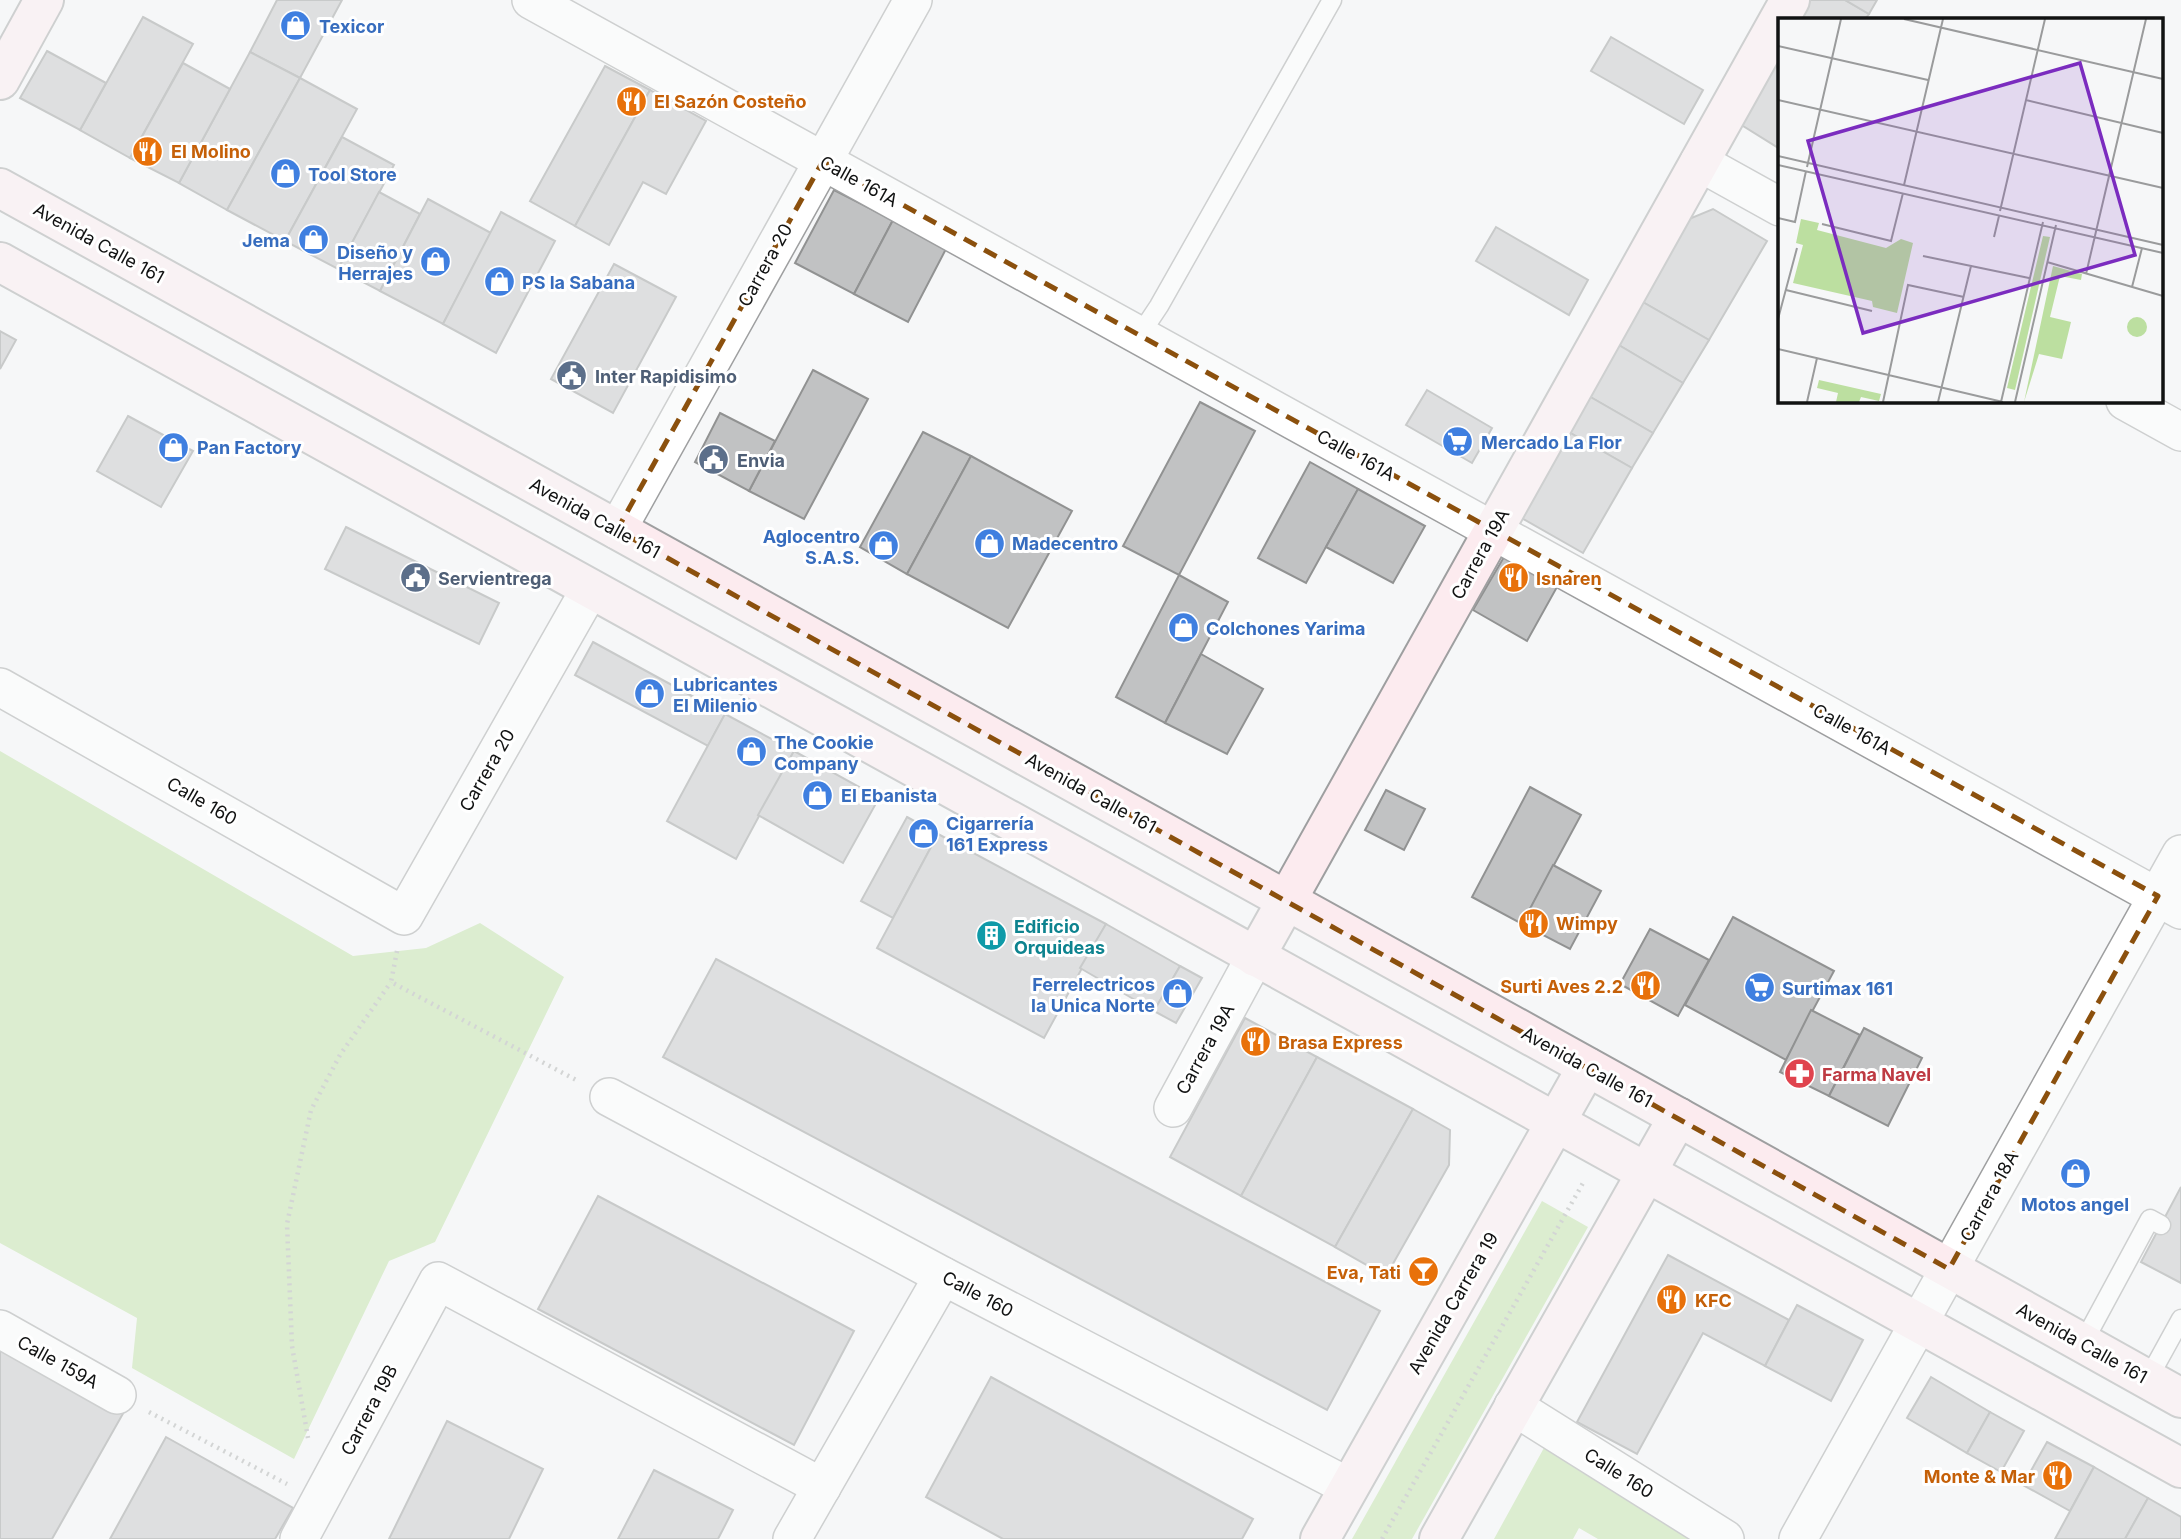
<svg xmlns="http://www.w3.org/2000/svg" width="2181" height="1539" font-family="Inter,sans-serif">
<rect width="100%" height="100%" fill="#f6f7f8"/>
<g fill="#bcdfa0">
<path d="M0,751l353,205 73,-8 54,-25 84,54 -129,265 -46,19 -95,198 -162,-91 5,-50 -137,-75z"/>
<path d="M1542,1201l46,26 -176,312h-60z"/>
<path d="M1545,1446l154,93h-101l-19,-11 -6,11h-79z"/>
</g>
<g fill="#c1c2c3" stroke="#919292" stroke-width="2">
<path d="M277,0h65l-42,78 -50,-26z"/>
<path d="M1808,0h37l24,14 -4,5h-69z"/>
<path d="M1845,0h32l-8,14z"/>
<path d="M143,17l50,27 -63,114 -50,-28z"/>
<path d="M1611,37l92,53 -19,34 -93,-53z"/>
<path d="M47,51l59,32 -26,47 -60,-32z"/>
<path d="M250,52l50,26 -73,132 -48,-27z"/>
<path d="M183,63l47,26 -51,94 -49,-25z"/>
<path d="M1771,63l9,6v80l-45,-28z"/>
<path d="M605,66l45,24 -75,136 -45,-25z"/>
<path d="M300,78l57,31 -72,132 -58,-31z"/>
<path d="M650,90l56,31 -40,73 -23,-12 -34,63 -34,-19z"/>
<path d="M342,137l52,28 -56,104 -53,-28z"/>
<path d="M834,190l59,30 -39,74 -59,-31z"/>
<path d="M379,192l41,22 -40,77 -42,-22z"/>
<path d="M428,199l63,34 -48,91 -63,-33z"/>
<path d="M1713,209l54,32 -58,99 -68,-39 48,-82z"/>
<path d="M501,212l54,29 -59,112 -53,-29z"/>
<path d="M893,220l54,27 -39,75 -54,-28z"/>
<path d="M1496,227l92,53 -19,35 -93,-54z"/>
<path d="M614,264l62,33 -63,116 -62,-34z"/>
<path d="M1641,301l68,39 -26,43 -66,-39z"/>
<path d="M0,331l16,9 -16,29z"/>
<path d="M1617,344l66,39 -30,50 -66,-38z"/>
<path d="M813,370l55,29 -64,120 -55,-28z"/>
<path d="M1427,390l65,38 -20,35 -66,-38z"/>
<path d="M1587,395l66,38 -21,35 -65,-37z"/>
<path d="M1200,402l55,29 -76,144 -56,-29z"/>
<path d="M720,413l55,28 -26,50 -54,-29z"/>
<path d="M128,416l65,35 -32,56 -64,-36z"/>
<path d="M1567,431l65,37 -49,85 -65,-37z"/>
<path d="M923,432l48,24 -64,118 -47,-27z"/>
<path d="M971,456l101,55 -64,117 -101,-54z"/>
<path d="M1310,462l48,27 -52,94 -48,-25z"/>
<path d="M1358,489l67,37 -32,57 -67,-36z"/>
<path d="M346,527l153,76 -20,41 -154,-75z"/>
<path d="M1504,557l53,30 -30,54 -54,-31z"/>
<path d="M1179,575l49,27 -63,121 -49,-26z"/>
<path d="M593,642l132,72 -17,32 -133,-71z"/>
<path d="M1201,654l62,35 -36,65 -62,-31z"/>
<path d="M725,714l69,37 -58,108 -69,-38z"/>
<path d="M794,751l85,47 -36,65 -85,-48z"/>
<path d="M1530,787l51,28 -59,109 -50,-27z"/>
<path d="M1386,790l39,19 -21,41 -39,-20z"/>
<path d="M907,817l31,17 -45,84 -32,-17z"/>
<path d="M938,834l168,90 -62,114 -167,-90z"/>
<path d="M1553,865l48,26 -31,58 -48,-25z"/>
<path d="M1733,917l101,54 -48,89 -101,-55z"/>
<path d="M1106,924l74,42 -26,45 -74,-43z"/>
<path d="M1650,929l59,31 -31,56 -58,-32z"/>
<path d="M716,959l664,352 -53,99 -664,-353z"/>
<path d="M1180,966l22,12 -26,45 -22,-12z"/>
<path d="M1811,1010l49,25 -31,61 -49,-24z"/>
<path d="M1245,1018l72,39 -76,139 -71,-39z"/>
<path d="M1864,1028l58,30 -34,68 -59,-30z"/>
<path d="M1317,1057l96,52 -78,138 -94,-51z"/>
<path d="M1413,1109l37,21 -1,35 -63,111 -51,-29z"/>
<path d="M2181,1187v96l-40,-21z"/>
<path d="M598,1196l256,135 -60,114 -256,-136z"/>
<path d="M1668,1255l121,65 -24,46 -62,-33 -66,121 -60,-32z"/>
<path d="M1797,1305l66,35 -32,61 -66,-35z"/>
<path d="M0,1338l129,65 -77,136h-52z"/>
<path d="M991,1377l262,142 -11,20h-239l-77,-42z"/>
<path d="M1931,1377l59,35 -23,41 -60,-35z"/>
<path d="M1990,1412l34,19 -23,41 -34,-19z"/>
<path d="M447,1421l96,48 -34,70h-120z"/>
<path d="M166,1437l127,71 -18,31h-165z"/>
<path d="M2047,1442l47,25 -24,44 -47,-26z"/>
<path d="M2094,1467l54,31 -23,41h-70z"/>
<path d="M654,1470l79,40 -15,29h-100z"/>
<path d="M2148,1498l33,19v22h-56z"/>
</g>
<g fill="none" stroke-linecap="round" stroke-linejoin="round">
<defs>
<g id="service">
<path d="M1139,336l20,-30 173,-306"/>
<path d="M2083,1343l67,-124 11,6"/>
<path d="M2148,1379l33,-60"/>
</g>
<g id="minor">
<path d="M531,0l1650,910"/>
<path d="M1699,162l81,45"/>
<path d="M2125,401l56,31"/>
<path d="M617,530l296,-530"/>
<path d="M0,687l404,229 186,-327"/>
<path d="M609,1097l334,179 406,211"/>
<path d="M1173,1108l82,-151"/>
<path d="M0,1329l117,66"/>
<path d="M1513,1406l212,133"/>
<path d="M299,1539l139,-258 384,206"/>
<path d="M792,1539l151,-263"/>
<path d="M1798,1539l383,-685"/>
</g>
<g id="secondary">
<path d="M0,80l44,-80"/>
<path d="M0,188l1714,949 467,261"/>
<path d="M0,262l2181,1206"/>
<path d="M1255,957l535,-957"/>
<path d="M1320,1539l267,-472"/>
<path d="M1439,1539l239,-422"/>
</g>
</defs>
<use href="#service" stroke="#9e9fa0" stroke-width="21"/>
<use href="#minor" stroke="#9e9fa0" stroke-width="40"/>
<use href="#secondary" stroke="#9e9fa0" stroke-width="42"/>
<g stroke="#a9aaaa" stroke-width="4.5" stroke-dasharray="2 5" stroke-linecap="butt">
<path d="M397,951l-6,31 187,99"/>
<path d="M149,1412l138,72"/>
<path d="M308,1438l-16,-92 -5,-122 24,-114 29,-55 51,-73"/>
<path d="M1382,1539l201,-356"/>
</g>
<use href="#service" stroke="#fff" stroke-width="18"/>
<use href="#minor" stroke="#fff" stroke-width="37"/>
<use href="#secondary" stroke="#fcebef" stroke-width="38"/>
</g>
<path d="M0 0H2181V1539H0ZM823,161l1335,735 -209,373 -1332,-739z" fill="#f6f7f8" fill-opacity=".55" fill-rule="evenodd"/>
<path fill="none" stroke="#8b500d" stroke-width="5" stroke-dasharray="14 9" stroke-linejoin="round" d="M823,161l1335,735 -209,373 -1332,-739z"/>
<defs>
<symbol id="shop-disc" viewBox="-11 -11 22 22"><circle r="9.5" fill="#3f7fe0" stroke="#fff"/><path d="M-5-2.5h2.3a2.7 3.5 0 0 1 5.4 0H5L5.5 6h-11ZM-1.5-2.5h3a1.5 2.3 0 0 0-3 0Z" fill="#fff"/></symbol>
<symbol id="restaurant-disc" viewBox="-11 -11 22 22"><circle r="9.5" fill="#e8710a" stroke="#fff"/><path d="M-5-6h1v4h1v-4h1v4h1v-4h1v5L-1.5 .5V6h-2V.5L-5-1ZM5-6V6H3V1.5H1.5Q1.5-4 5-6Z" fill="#fff"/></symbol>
<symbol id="civic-disc" viewBox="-11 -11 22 22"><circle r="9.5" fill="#5c6f8a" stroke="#fff"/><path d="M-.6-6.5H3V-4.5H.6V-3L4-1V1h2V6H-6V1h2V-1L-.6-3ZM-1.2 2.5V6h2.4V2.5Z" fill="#fff"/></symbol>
<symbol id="supermarket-disc" viewBox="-11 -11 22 22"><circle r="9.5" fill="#3f7fe0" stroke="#fff"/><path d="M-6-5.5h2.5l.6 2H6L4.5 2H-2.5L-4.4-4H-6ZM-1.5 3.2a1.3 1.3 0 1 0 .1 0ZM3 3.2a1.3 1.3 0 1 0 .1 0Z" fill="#fff"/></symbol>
<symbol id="building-disc" viewBox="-11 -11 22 22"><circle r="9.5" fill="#0f9aa8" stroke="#fff"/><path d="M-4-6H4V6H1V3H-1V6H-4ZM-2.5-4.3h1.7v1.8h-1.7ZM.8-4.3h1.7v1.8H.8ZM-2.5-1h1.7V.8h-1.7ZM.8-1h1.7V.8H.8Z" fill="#fff"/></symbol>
<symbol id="pharmacy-disc" viewBox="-11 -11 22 22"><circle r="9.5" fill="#e0444e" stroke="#fff"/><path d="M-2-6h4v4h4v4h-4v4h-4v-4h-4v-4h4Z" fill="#fff"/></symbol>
<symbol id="bar-disc" viewBox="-11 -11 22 22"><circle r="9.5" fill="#e8710a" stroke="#fff"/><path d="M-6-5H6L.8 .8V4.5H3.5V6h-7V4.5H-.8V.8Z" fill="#fff"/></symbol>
</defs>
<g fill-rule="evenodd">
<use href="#shop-disc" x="278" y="8" width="35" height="35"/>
<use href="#restaurant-disc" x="614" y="84" width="35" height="35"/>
<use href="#restaurant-disc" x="130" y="134" width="35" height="35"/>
<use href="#shop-disc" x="268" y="156" width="35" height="35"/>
<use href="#shop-disc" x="296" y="222" width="35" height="35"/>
<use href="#shop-disc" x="418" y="244" width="35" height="35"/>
<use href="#shop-disc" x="482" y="264" width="35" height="35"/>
<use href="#civic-disc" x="554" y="358" width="35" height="35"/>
<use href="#supermarket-disc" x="1440" y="424" width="35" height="35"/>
<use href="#shop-disc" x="156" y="430" width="35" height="35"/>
<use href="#civic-disc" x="696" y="442" width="35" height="35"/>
<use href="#shop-disc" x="972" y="526" width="35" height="35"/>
<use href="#shop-disc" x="866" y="528" width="35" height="35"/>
<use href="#civic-disc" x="398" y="560" width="35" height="35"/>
<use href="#restaurant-disc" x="1496" y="560" width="35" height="35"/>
<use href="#shop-disc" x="1166" y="610" width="35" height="35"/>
<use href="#shop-disc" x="632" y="676" width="35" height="35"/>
<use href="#shop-disc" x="734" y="734" width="35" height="35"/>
<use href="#shop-disc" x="800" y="778" width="35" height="35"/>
<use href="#shop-disc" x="906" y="816" width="35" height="35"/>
<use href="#restaurant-disc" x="1516" y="906" width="35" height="35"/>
<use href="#building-disc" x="974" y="918" width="35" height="35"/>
<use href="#restaurant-disc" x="1628" y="968" width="35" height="35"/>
<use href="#supermarket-disc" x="1742" y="970" width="35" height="35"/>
<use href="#shop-disc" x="1160" y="976" width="35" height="35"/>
<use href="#restaurant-disc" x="1238" y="1024" width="35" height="35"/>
<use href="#pharmacy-disc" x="1782" y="1056" width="35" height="35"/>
<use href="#shop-disc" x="2058" y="1156" width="35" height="35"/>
<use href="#bar-disc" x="1406" y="1254" width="35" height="35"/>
<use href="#restaurant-disc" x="1654" y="1282" width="35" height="35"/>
<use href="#restaurant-disc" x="2040" y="1458" width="35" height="35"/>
</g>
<g text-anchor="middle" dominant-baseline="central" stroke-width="6" stroke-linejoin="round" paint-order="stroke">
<g font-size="18" font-weight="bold" fill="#366cbe" stroke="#fff" text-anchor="start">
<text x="319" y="26">Texicor</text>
<text x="308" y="174">Tool Store</text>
<text x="290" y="240" text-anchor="end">Jema</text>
<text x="413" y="252" text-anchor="end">Diseño y<tspan x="413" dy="21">Herrajes</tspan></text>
<text x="522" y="282">PS la Sabana</text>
<text x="1481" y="442">Mercado La Flor</text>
<text x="197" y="447">Pan Factory</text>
<text x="860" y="536" text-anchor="end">Aglocentro<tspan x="860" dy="21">S.A.S.</tspan></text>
<text x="1012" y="543">Madecentro</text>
<text x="1206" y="628">Colchones Yarima</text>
<text x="673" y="684">Lubricantes<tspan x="673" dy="21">El Milenio</tspan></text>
<text x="774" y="742">The Cookie<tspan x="774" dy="21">Company</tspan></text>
<text x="841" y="795">El Ebanista</text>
<text x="946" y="823">Cigarrería<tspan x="946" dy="21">161 Express</tspan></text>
<text x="1155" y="984" text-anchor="end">Ferrelectricos<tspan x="1155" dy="21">la Unica Norte</tspan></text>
<text x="1782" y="988">Surtimax 161</text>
<text x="2075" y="1204" text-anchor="middle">Motos angel</text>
</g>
<g font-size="18" font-weight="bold" fill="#c56008" stroke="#fff" text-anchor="start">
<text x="654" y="101">El Sazón Costeño</text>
<text x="171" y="151">El Molino</text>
<text x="1536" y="578">Isnaren</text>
<text x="1556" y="923">Wimpy</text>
<text x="1623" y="986" text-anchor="end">Surti Aves 2.2</text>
<text x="1278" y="1042">Brasa Express</text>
<text x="1401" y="1272" text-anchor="end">Eva, Tati</text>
<text x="1695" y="1300">KFC</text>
<text x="2035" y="1476" text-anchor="end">Monte &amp; Mar</text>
</g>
<g font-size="18" fill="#111212" stroke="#fff">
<text transform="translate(859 181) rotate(29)">Calle 161A</text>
<text transform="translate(99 243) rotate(29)">Avenida Calle 161</text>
<text transform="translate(765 265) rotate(-61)">Carrera 20</text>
<text transform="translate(1356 455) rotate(29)">Calle 161A</text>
<text transform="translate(595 518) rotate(29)">Avenida Calle 161</text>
<text transform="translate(1480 554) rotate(-61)">Carrera 19A</text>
<text transform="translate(1852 729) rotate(29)">Calle 161A</text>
<text transform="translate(487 770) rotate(-60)">Carrera 20</text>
<text transform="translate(1091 793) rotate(29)">Avenida Calle 161</text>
<text transform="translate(202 801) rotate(30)">Calle 160</text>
<text transform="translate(1205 1049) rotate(-61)">Carrera 19A</text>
<text transform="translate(1587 1067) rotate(29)">Avenida Calle 161</text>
<text transform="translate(1989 1196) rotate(-61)">Carrera 18A</text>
<text transform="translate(978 1294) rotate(28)">Calle 160</text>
<text transform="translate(1453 1303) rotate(-60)">Avenida Carrera 19</text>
<text transform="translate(2082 1343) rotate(29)">Avenida Calle 161</text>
<text transform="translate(58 1362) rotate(29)">Calle 159A</text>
<text transform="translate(369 1410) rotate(-62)">Carrera 19B</text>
<text transform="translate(1619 1473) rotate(32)">Calle 160</text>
</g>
<g font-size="18" font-weight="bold" fill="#4e5e75" stroke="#fff" text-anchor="start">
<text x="595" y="376">Inter Rapidisimo</text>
<text x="737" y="460">Envia</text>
<text x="438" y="578">Servientrega</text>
</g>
<g font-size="18" font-weight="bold" fill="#0d838f" stroke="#fff" text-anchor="start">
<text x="1014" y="926">Edificio<tspan x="1014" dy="21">Orquideas</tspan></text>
</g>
<g font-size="18" font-weight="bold" fill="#be3a42" stroke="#fff" text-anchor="start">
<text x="1822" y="1074">Farma Navel</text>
</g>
</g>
<g transform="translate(1778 18)">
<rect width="385" height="385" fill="#f6f7f8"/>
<path d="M23,201l18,4 -2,7 69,18 15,-9 12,4 -16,70 -24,-6 -1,-6 -79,-18 10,-38 -7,-2zM265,218l7,1 -35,153 -8,-2zM275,248l29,8 -1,6 -21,-4 -10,41 21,5 -9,37 -23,-5 -15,48zM349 309a10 10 0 1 1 20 0a10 10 0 1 1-20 0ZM41,362l62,14 -2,7 -18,-4 -2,5h-23l2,-9 -21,-5z" fill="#bcdfa0"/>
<path fill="none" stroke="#9a9b9c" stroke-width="2" d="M126,1l259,60M0,28l150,34M0,82l385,88M248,82l137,33M0,138l385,89M0,147l385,88M29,149l34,-148M126,167l39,-166M222,193l45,-192M0,200l17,4 11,-51M44,206l69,17 12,-48M216,219l5,-21M145,238l106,22M269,244l116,34M308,256l60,-255M354,269l10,-39M8,272l86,21M0,301l19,-71M0,331l225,53M29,384l10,-44M105,384l25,-117 56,12M160,384l33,-136M223,384l42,-180M237,384l41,-177"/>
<path fill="#7b2cbf" fill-opacity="0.15" stroke="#7b2cbf" stroke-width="3.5" d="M302,45l55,192 -272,78 -55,-192z"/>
<rect width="385" height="385" fill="none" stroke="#111212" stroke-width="3.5"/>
</g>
</svg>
